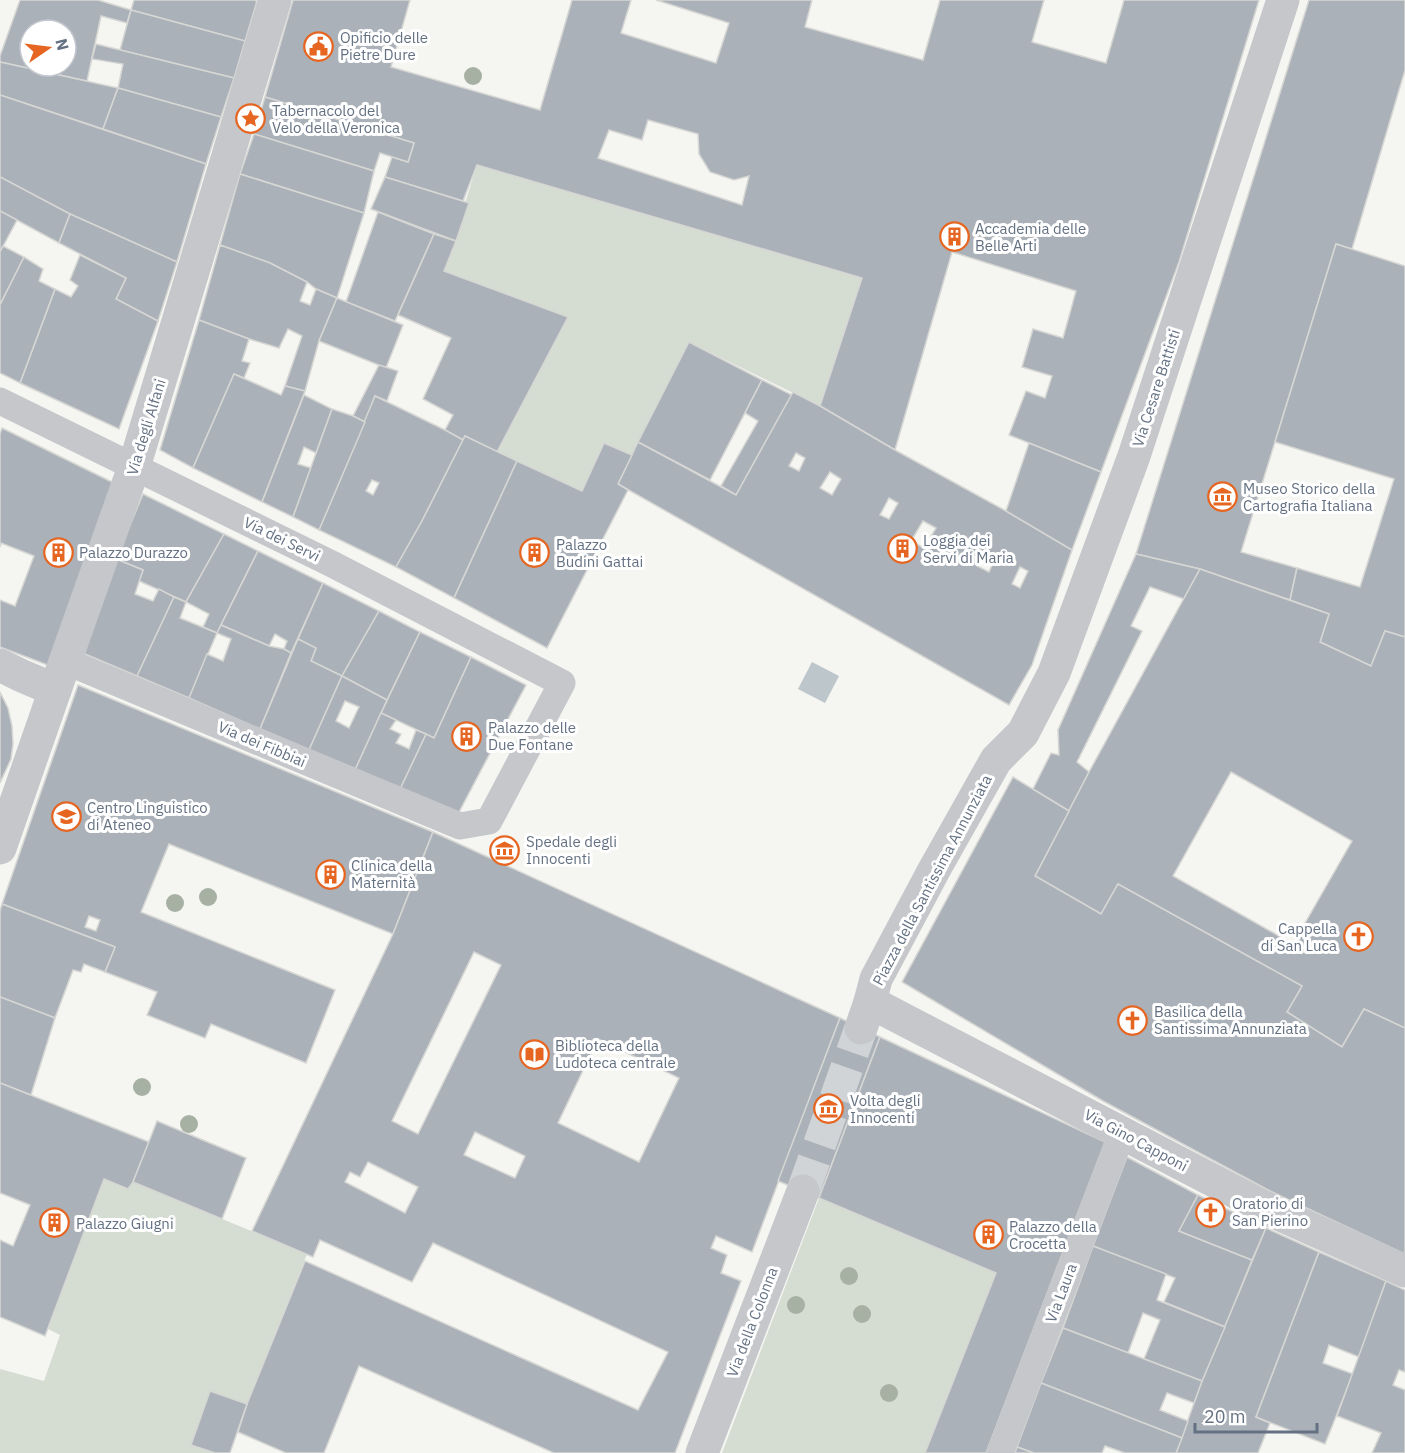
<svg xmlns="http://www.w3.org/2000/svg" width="1405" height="1453" font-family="'IBM Plex Sans',sans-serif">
<rect width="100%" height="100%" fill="#f5f5f1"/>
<g fill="#d5dcd2">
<path d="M477,165l385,113 -42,128 -131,-64 -57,113 -28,-12 -22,48 -85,-39 71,-135 -124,-46z"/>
<path d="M104,1179l24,10 5,-7 174,72 -60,150 -37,-13 -19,54 24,8h-215v-84l44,12 16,-46 -12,-6z"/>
<path d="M819,1198l177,75 -71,180h-203z"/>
</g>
<path fill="#bdc6cb" d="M812,662l27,14 -14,27 -27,-14z"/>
<g fill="#abb1b8" stroke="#d6d7d4" stroke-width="1.5" fill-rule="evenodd">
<path d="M20,0h78l33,10 -4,13 -26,-7 -14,65 -87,-19v-6zM30,30h36v36h-36z"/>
<path d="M134,0h120l3,1 -12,40 -114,-31z"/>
<path d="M293,0h117l-19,67 149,43 32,-110h59l-10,33 95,30 13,-40 -73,-23h156l-7,27 118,33 17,-60h104l-12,42 74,21 18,-63h135l-80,262 -78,210 -92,-37 17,-44 19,7 7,-22 -30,-9 11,-38 30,9 13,-47 -124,-39 -57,198 -75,-44 42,-128 -385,-113 -14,36 -78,-24 7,-20 16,5 6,-19 -149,-46zM648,120l50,14 1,20 11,18 24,8 15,-4 -7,29 -144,-47 11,-28 33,10z"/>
<path d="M1309,0h96v70l-53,179 -16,-5 -95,308 56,16 -7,32 -90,-31 -64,-15z"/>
<path d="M131,10l114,31 -11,37 -114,-28z"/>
<path d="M96,44l138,34 -13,39 -103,-29 5,-24 -31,-5z"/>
<path d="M0,62l118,26 -15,41 -103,-34z"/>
<path d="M118,88l103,29 -15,47 -103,-35z"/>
<path d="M0,95l206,69 -29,98 -107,-48 -70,-37z"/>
<path d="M265,97l149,46 -6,19 -28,-9 -6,18 -120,-37z"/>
<path d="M254,134l120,37 -10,42 -124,-39z"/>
<path d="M240,174l124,39 -27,85 -21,-9 -9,-7 -37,-19 -50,-18z"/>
<path d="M0,177l70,37 -11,29 -59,-32z"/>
<path d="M385,177l84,26 -13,38 -85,-32z"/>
<path d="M0,211l17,9 -17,32z"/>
<path d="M378,212l56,22 -39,87 -49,-19z"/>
<path d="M70,214l107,48 -19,59 -42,-22 10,-21 -67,-35z"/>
<path d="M434,234l22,7 -12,30 124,46 -71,135 -32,-16 -2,4 -18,-10 8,-15 -30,-16 28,-61 -53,-23z"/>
<path d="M1336,244l69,22v371l-20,-6 -14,35 -51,-24 9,-28 -39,-14 7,-32 63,19 34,-108 -119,-37z"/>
<path d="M220,245l50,18 37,19 -7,19 10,4 6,-16 21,9 -18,43 -14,50 -20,-5 17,-50 -14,-7 -9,19 -30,-9 -50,-19z"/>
<path d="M3,246l21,11 -24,48v-53z"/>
<path d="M80,255l46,23 -10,21 42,22 -39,108 -99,-46 35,-94 16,8 7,-11 -8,-6z"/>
<path d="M24,257l19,12 -4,12 16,8 -35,94 -20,-10v-68z"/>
<path d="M337,298l66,27 -17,43 -67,-27z"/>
<path d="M199,320l50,19 -7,22 8,2 -6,15 -10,-4 -41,94 -33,-18z"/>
<path d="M689,342l73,38 -52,100 -72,-38z"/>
<path d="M379,365l19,6 -11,30 -12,-5 -10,26 -12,-6z"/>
<path d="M234,374l47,21 4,-9 20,5 -43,111 -69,-34z"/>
<path d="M762,380l30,15 -56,100 -15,-9 37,-65 -13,-8z"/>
<path d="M793,392l27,14 75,44 111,61 66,39 -40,115 -23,40 -391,-221 20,-42 98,53zM796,453l9,5 -6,13 -10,-5zM830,472l11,7 -9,16 -12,-7zM889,498l9,5 -9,16 -9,-4zM923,521l13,7 -12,20 -13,-7zM983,552l12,6 -6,14 -12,-6zM1020,567l8,4 -8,17 -8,-4z"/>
<path d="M304,395l28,14 -16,44 -12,-6 -6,17 13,4 -18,49 -31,-15z"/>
<path d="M375,396l70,34 18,10 -41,81 -26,46 -77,-37zM372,480l7,3 -6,12 -7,-4z"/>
<path d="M332,409l21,7 12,6 -46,108 -26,-13z"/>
<path d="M2,428l116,57 -65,182 -53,-20v-47l15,6 19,-50 -33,-13 -1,4v-113z"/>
<path d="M465,436l52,25 -63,137 -58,-31 26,-46z"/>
<path d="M604,443l28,12 -14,29 10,6 -81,158 -93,-50 63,-137 65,30z"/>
<path d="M1029,443l72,29 -29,78 -66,-39z"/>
<path d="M143,494l81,40 -38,68 -47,-21 4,-11 -27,-11z"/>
<path d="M224,534l34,17 -41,82 -14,-6 6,-13 -23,-12z"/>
<path d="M258,551l65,32 -32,70 -7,-4 3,-8 -12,-7 -6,12 -48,-21z"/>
<path d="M1136,554l64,15 -16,30 -34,-12 -19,39 11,5 -65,131 12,10 -20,39 -36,-22 18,-36 8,2 -1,-25z"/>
<path d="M116,559l27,11 -8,24 18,7 6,-12 15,8 -37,79 -59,-25z"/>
<path d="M1200,569l129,45 -9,28 51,24 14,-35 20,6v391l-41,-19 -22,38 -55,-35 15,-26 -184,-102 -17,30 -66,-38 54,-104zM1231,772l121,69 -59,103 -120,-68z"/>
<path d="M323,583l56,28 -37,65 -31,-15 5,-13 -18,-9z"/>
<path d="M174,597l12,5 -6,16 37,15 -28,65 -52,-22z"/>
<path d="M379,611l41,21 -33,68 -45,-24z"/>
<path d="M221,625l48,21 15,3 7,4 -31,76 -71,-31 18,-44 16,7 8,-22 -14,-6z"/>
<path d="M420,632l51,25 -37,81 -53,-25z"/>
<path d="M298,639l18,9 -5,13 31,15 -33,74 -49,-21z"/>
<path d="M471,657l55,28 -68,129 -58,-25 26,-55 8,4z"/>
<path d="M342,676l45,24 -32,70 -46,-20zM345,701l14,6 -10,21 -13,-7z"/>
<path d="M78,685l355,147 -40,102 -224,-90 -28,68 194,78 -29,73 -95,-39 -6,14 -58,-23 10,-23 -52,-20 10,-25 -113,-43zM89,916l11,4 -4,11 -11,-4z"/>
<path d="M0,692l8,16 4,18 1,18 -2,15 -11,24z"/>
<path d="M381,713l15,7 -6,9 11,5 -5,9 13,6 7,-19 10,4 -26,55 -45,-19z"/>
<path d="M1013,777l56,34 -34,65 66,38 17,-30 184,102 -15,26 55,35 22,-38 41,19v226l-135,-63 -167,-90 -201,-119z"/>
<path d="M433,832l407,186 -88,234 -36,-16 -5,12 16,7 -6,18 20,8 -66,172h-121l-195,-87 -35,87h-38l-48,-21 9,-28 58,-143 333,149 30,-58 -235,-109 -21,39 -92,-42 -7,17 -61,-26 141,-297zM474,952l27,13 -83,169 -26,-13zM598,1039l81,39 -40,84 -81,-39zM475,1132l50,24 -10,22 -51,-23zM368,1162l50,25 -13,26 -60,-31 5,-10 10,5z"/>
<path d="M2,904l113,43 -10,25 -21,-8 -3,8 -8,-2 -18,48 -55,-21v-86z"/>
<path d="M0,997l55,21 -24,77 -31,-12z"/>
<path d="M840,1018l40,19 -61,161 -41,-17z"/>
<path d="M880,1037l225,105 -119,311h-61l71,-180 -177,-75z"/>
<path d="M0,1083l149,59 -16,40 -5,7 -24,-10 -59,157 -45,-19v-77l13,6 17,-41 -30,-12z"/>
<path d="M157,1121l89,37 -24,61 -89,-37z"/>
<path d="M1127,1157l71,38 -19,36 73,29 -27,67 -61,-25 11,-24 -82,-32z"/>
<path d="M1198,1195l68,33 -14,32 -73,-29z"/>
<path d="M1266,1228l53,24 -63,165 14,6 -12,30h-82l26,-72z"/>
<path d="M1093,1246l73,28 -9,26 68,27 -23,54 -58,-22 16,-39 -17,-7 -15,40 -65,-25z"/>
<path d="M1319,1252l67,29 -27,76 -30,-12 -6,18 30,11 -28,70 -69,-27z"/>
<path d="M1386,1281l19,9v82l-6,-2 -6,15 12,5v63h-33l9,-20 -44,-17z"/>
<path d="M1063,1328l139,53 -8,22 -27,-10 -7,17 28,11 -6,17 -141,-55z"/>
<path d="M1041,1383l141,55 -6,15h-51l-20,-7 -3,7h-68l-17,-6z"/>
<path d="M210,1391l37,13 -17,49h-15l-24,-8z"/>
<path d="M1017,1447l17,6h-19z"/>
</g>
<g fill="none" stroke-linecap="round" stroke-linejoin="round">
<path stroke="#d1d4d6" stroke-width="33" stroke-dasharray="33 16" stroke-linecap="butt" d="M803,1191l58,-163"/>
<g stroke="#c5c7cb" stroke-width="27">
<path d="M0,401l332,163 230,119 -73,138 -29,5 -395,-165"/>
<path d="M1000,1453l122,-320"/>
</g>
<g stroke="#c5c7cb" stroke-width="33">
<path d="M0,665l20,10 35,15"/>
<path d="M0,848l55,-158 79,-223 141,-467"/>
<path d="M870,1002l402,209 133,60"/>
<path d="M861,1028l9,-26 6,-23 58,-109 62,-110 27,-27 31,-60 80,-217 149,-456"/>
<path d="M702,1453l101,-262"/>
</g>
</g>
<g fill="#a6b1a3">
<circle cx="473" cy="76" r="9"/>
<circle cx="208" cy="897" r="9"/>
<circle cx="175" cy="903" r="9"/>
<circle cx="142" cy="1087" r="9"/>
<circle cx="189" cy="1124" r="9"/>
<circle cx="849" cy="1276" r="9"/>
<circle cx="796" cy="1305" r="9"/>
<circle cx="862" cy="1314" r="9"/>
<circle cx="889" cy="1393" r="9"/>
</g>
<defs>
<symbol id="civic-ring" viewBox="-11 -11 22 22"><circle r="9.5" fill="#fff" stroke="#e66621" stroke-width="1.5"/><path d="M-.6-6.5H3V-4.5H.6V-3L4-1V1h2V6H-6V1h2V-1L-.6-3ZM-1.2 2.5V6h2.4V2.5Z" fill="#e66621"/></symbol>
<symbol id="sight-ring" viewBox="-11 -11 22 22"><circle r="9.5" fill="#fff" stroke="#e66621" stroke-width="1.5"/><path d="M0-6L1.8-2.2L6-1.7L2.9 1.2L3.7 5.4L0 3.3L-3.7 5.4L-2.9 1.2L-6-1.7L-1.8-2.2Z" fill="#e66621"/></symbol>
<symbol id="building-ring" viewBox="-11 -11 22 22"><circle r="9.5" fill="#fff" stroke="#e66621" stroke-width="1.5"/><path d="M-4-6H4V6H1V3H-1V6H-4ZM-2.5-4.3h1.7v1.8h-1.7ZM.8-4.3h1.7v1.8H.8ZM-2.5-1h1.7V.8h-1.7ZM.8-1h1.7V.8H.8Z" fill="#e66621"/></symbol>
<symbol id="museum-ring" viewBox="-11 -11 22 22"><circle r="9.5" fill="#fff" stroke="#e66621" stroke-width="1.5"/><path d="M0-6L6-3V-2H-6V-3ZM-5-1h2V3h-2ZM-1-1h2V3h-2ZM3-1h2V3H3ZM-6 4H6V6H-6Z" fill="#e66621"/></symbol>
<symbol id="university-ring" viewBox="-11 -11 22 22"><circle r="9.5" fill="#fff" stroke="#e66621" stroke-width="1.5"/><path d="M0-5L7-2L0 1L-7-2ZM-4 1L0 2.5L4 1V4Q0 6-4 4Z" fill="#e66621"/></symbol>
<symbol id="church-ring" viewBox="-11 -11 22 22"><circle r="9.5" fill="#fff" stroke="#e66621" stroke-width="1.5"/><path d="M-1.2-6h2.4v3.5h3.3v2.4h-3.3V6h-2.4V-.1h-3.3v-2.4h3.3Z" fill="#e66621"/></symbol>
<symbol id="library-ring" viewBox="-11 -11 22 22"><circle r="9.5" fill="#fff" stroke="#e66621" stroke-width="1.5"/><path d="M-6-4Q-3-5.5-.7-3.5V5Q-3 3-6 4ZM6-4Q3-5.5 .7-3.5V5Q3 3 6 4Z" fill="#e66621"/></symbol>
</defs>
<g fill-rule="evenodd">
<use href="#civic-ring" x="302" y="30" width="33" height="33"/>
<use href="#sight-ring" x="234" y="102" width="33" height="33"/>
<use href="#building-ring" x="938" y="220" width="33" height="33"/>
<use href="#museum-ring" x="1206" y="480" width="33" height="33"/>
<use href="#building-ring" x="886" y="532" width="33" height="33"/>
<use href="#building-ring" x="42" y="536" width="33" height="33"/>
<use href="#building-ring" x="518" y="536" width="33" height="33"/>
<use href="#building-ring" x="450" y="720" width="33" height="33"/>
<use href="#university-ring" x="50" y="800" width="33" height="33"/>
<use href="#museum-ring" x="488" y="834" width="33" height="33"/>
<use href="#building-ring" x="314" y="858" width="33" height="33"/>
<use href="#church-ring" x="1342" y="920" width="33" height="33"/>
<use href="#church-ring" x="1116" y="1004" width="33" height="33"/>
<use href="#library-ring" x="518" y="1038" width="33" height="33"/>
<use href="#museum-ring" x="812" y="1092" width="33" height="33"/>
<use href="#church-ring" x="1194" y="1196" width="33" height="33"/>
<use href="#building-ring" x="38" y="1206" width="33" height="33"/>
<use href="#building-ring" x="972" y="1218" width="33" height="33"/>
</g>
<g text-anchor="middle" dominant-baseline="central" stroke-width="6" stroke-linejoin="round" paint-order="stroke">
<g font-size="15" fill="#647183" stroke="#fff" text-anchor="start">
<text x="340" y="37">Opificio delle<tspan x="340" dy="17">Pietre Dure</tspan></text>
<text x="272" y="110">Tabernacolo del<tspan x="272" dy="17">Velo della Veronica</tspan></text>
<text x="975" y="228">Accademia delle<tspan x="975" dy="17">Belle Arti</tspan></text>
<text x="1243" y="488">Museo Storico della<tspan x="1243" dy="17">Cartografia Italiana</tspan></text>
<text x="923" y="540">Loggia dei<tspan x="923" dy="17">Servi di Maria</tspan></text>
<text x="556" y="544">Palazzo<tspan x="556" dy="17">Budini Gattai</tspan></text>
<text x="79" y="552">Palazzo Durazzo</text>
<text x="488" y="727">Palazzo delle<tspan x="488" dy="17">Due Fontane</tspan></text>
<text x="87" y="807">Centro Linguistico<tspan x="87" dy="17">di Ateneo</tspan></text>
<text x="526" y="841">Spedale degli<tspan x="526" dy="17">Innocenti</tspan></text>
<text x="351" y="865">Clinica della<tspan x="351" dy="17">Maternità</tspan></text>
<text x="1337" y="928" text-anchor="end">Cappella<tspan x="1337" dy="17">di San Luca</tspan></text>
<text x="1154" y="1011">Basilica della<tspan x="1154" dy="17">Santissima Annunziata</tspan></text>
<text x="555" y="1045">Biblioteca della<tspan x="555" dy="17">Ludoteca centrale</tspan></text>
<text x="850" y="1100">Volta degli<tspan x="850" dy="17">Innocenti</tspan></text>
<text x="1232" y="1203">Oratorio di<tspan x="1232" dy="17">San Pierino</tspan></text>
<text x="76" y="1223">Palazzo Giugni</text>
<text x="1009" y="1226">Palazzo della<tspan x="1009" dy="17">Crocetta</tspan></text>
</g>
<g font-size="15" fill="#647183" stroke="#fff">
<text transform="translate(1156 388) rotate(-72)">Via Cesare Battisti</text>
<text transform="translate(146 427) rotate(-73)">Via degli Alfani</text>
<text transform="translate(282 539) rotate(26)">Via dei Servi</text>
<text transform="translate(262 744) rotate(23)">Via dei Fibbiai</text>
<text transform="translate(932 880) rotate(-62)">Piazza della Santissima Annunziata</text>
<text transform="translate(1136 1140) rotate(28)">Via Gino Capponi</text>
<text transform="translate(1061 1293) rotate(-69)">Via Laura</text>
<text transform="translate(752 1322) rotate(-69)">Via della Colonna</text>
</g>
</g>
<g transform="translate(48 48) rotate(76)"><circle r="28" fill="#ffffff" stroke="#c1c6cd" stroke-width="1.5"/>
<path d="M0-4.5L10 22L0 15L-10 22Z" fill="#e66621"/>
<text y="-9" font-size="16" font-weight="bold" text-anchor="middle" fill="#647183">N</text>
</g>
<path d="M1195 1423v9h122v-9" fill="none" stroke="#647183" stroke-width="3"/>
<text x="1204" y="1423" font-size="18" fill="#647183" stroke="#ffffff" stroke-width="4.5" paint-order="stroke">20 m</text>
</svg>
